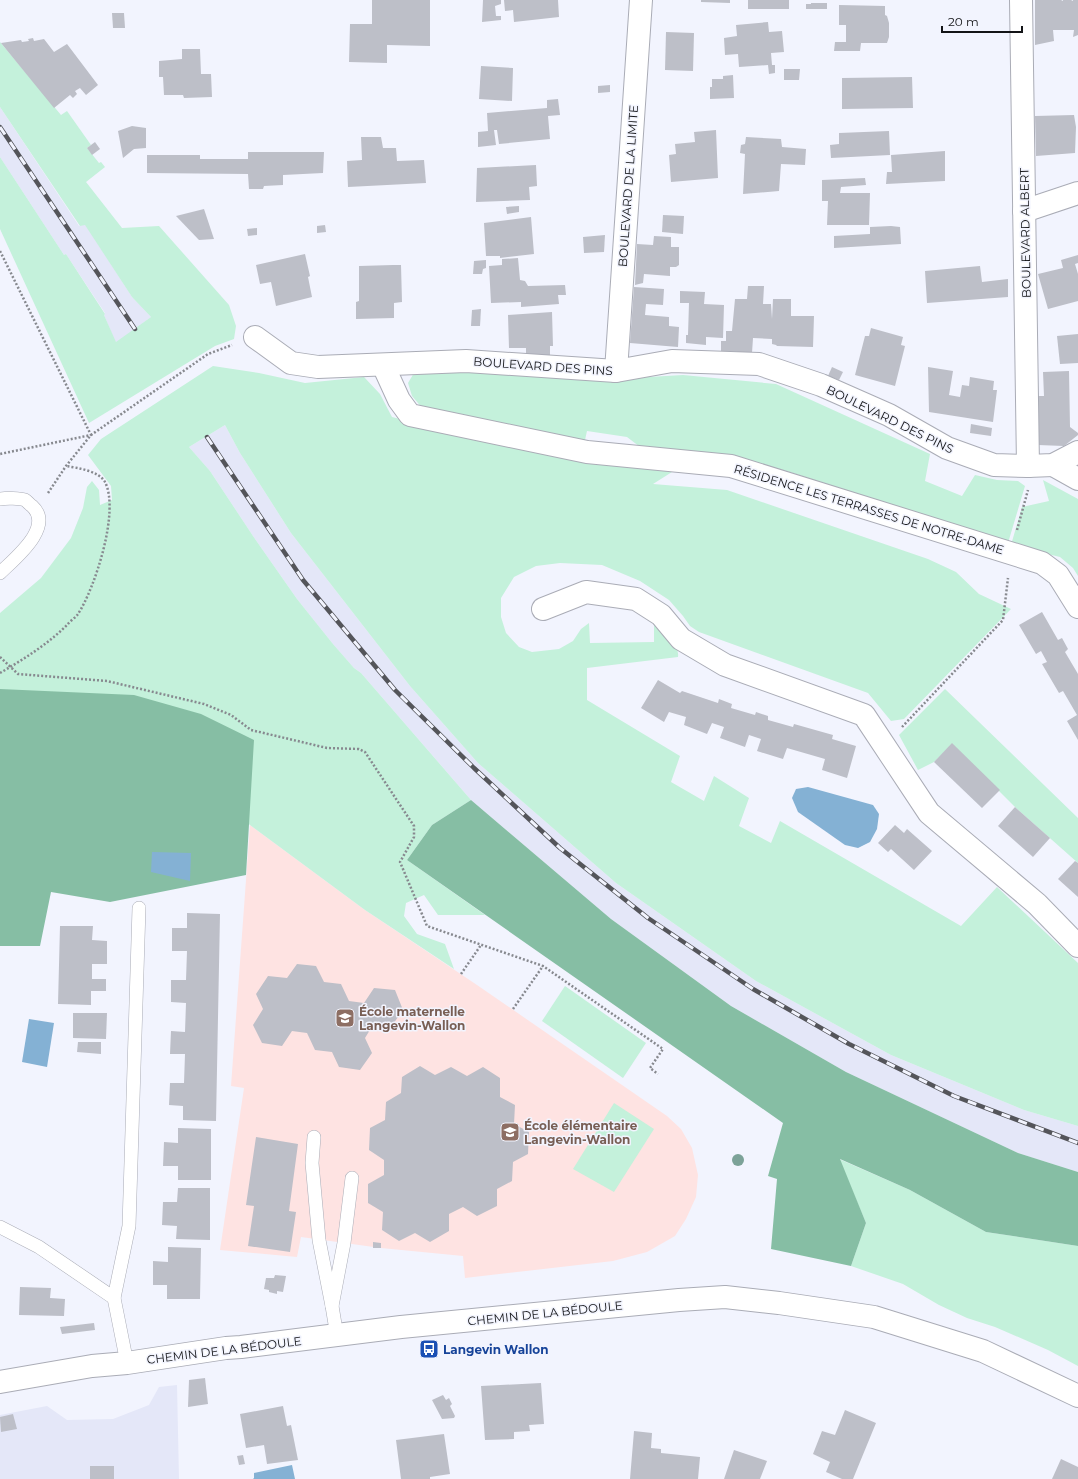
<svg xmlns="http://www.w3.org/2000/svg" width="1078" height="1479" font-family="Montserrat,sans-serif">
<rect width="100%" height="100%" fill="#f2f4fe"/>
<g fill="#e4e7f8">
<path d="M0,107l79,119 6,-2 47,73 19,20 -35,26 -12,-28 1,-2 -39,-59 -2,1 -64,-98z"/>
<path d="M225,425l15,28 51,80 119,153 68,77 138,120 140,98 135,74 133,55 54,16v46l-60,-19 -172,-81 -115,-66 -120,-87 -140,-119 -110,-127 -7,-5 -21,-24 -36,-45 -44,-63 -43,-65 -21,-24z"/>
<path d="M177,1385l2,94h-179v-64l47,-9 20,14 46,-1 36,-14 10,-18z"/>
</g>
<path fill="#fee3e2" d="M250,825l115,85 112,75 190,131 14,13 11,19 6,27 -2,22 -10,22 -11,17 -28,16 -34,9 -148,17 -2,-22 -82,-8 -80,-11 -4,20 -77,-7 24,-162 -13,-2z"/>
<g fill="#c4f1db">
<path d="M0,42l61,73 6,-4 24,34 -4,3 12,15 2,-1 4,5 -19,15 36,46 37,-2 70,79 7,21 -2,13 -19,7 -126,77 -89,-194v-72l64,98 2,-1 39,60 -1,1 12,27 35,-25 -19,-20 -47,-72 -5,1 -80,-119z"/>
<path d="M213,366l46,7 46,10 59,-6 16,17 12,23 113,28 167,27 -19,12 74,6 201,69 28,13 23,22 32,15 -107,110 -13,2 -23,-28 -169,-61 -9,-6 -7,-10 -14,-16 -29,-19 -38,-16 -42,-2 -24,3 -22,11 -13,21v19l5,16 13,14 13,5 27,-3 14,-8 8,-12 8,-6 1,20 64,-1v-18c9,8 26,20 24,33l-91,11v32l93,56 -9,26 33,19 10,-25 35,22 -10,28 32,17 9,-22 181,105 36,-39 81,76v163l-54,-16 -133,-55 -135,-74 -140,-98 -138,-120 -68,-77 -119,-153 -51,-80 -15,-28 -36,22 21,24 43,65 44,63 36,45 21,24 7,5 110,127 -39,25 -25,35 78,55h-47l-14,-20 -18,8 -2,13 13,18 28,10 9,25 -89,-59 -115,-85 -51,-40 -199,33v-205l41,-35 30,-40 12,-30 4,-21 5,-6 7,9 1,15 12,-5 -1,-14 -23,-31 13,-16z"/>
<path d="M427,368l170,12 86,-5 93,9 154,70 -5,27 37,15 13,-21 22,5 21,1 7,5 -17,57 -215,-70 -62,-18 -87,-5 -17,-13 -40,-6 -2,9 -162,-31 -11,-13 -4,-13 6,-10z"/>
<path d="M1043,480l35,19v77l-5,-8 -13,-11 -49,-12 11,-38 27,-6z"/>
<path d="M945,689l133,129v45l-63,-56 -63,-63 -18,18 -16,8 -19,-35z"/>
<path d="M565,986l81,57 -23,35 -81,-57z"/>
<path d="M614,1103l40,26 -40,63 -41,-23z"/>
<path d="M839,1159l71,31 76,42 92,14v120l-30,-16 -53,-23 -28,-9 -28,-13 -36,-21 -52,-18 15,-43z"/>
</g>
<g fill="#86bea4">
<path d="M0,689l134,6 67,19 53,26 -8,135 -136,27 -59,-10 -11,54h-40z"/>
<path d="M471,800l140,119 120,87 115,66 172,81 60,19v74l-92,-14 -76,-42 -70,-31 26,64 -15,43 -80,-17 6,-70 -9,-3 15,-53 -376,-263 25,-35z"/>
</g>
<g fill="#84b1d4">
<path d="M808,787l65,18 6,9 -2,15 -7,13 -12,6 -13,-3 -47,-33 -6,-14 4,-9z"/>
<path d="M152,852l39,1 -1,28 -39,-9z"/>
<path d="M29,1019l25,4 -7,44 -25,-5z"/>
<path d="M292,1465l3,14h-42l1,-1v-5z"/>
</g>
<g fill="#bdbfc8">
<path d="M372,0h58v46l-43,-1v18l-38,-1 1,-38h22z"/>
<path d="M483,0h18v4l-6,2 1,10h5v4l-19,2z"/>
<path d="M504,0h54l1,17 -45,5 -1,-12 -8,1z"/>
<path d="M701,0h29v3l-29,-1z"/>
<rect x="748" y="0" width="41" height="9"/>
<path d="M1035,0h26l2,1v-1h8l2,1v-1h5v35l-5,2 1,-7h-21l1,11 -19,4z"/>
<path d="M811,3h16v6h-21v-5h5z"/>
<path d="M839,5l46,1v9l2,1 2,7v14l-2,6h-26l-1,8h-26l1,-9h11v-17h-7z"/>
<path d="M112,13h12l1,15h-12z"/>
<path d="M768,22l1,10 13,-1 2,21 -13,1 1,12h3v8l-6,1 -1,-9 -29,2 -1,-13 -13,1 -1,-17 13,-2 -1,-11z"/>
<path d="M666,32l28,1 -1,38 -28,-1z"/>
<path d="M33,38l1,3 10,-2 10,13 13,-8 31,41 -12,10 -6,-7 -5,3 2,3 -4,4 -3,-3 -16,13 -53,-65 20,-3 1,2 7,-1 -1,-2z"/>
<path d="M182,49h18l1,25h10l1,23 -28,1 -1,-3h-19l-1,-18h-4v-16l23,-2z"/>
<path d="M481,66l32,2 -1,33 -33,-2z"/>
<path d="M784,69h16l-1,11h-15z"/>
<path d="M733,75l1,23 -24,1v-12h2v-8h11v-3z"/>
<path d="M912,77l1,31 -71,1v-31z"/>
<path d="M610,85v7l-12,1v-7z"/>
<path d="M558,99l2,16 -12,1 2,23 -51,5 -2,-14h-3l2,15 -18,2v-15l10,-1 -1,-18 60,-5v-8z"/>
<path d="M1074,115l2,12 -1,26 -39,3 -1,-40z"/>
<path d="M132,126l14,2v20l-12,1 -11,9 -5,-27z"/>
<path d="M716,130l2,48 -47,4 -2,-27 7,-1 -1,-10 20,-2 -1,-10z"/>
<path d="M889,131l1,24 -59,3 -1,-13 9,-1v-11z"/>
<path d="M361,137h20l2,11h13l1,13 27,-1 2,23 -78,4 -1,-26 15,-1z"/>
<path d="M746,137l35,2 1,8 24,2 -1,16 -24,-1 -2,27 -36,3 2,-40 -5,-1 1,-8 4,-1z"/>
<path d="M95,142l5,7 -8,6 -5,-7z"/>
<path d="M945,151v30l-59,3 1,-12h5l-1,-17z"/>
<path d="M248,152h76l-1,21 -40,2v10l-19,1 -1,3h-14l-1,-15 -101,-1v-18h53v4h48z"/>
<path d="M536,165l1,21 -8,1 1,13 -54,2 1,-34z"/>
<path d="M865,178l1,7 -25,2 -1,6h30l-1,32h-42l1,-24h-6v-21z"/>
<path d="M519,206v6l-12,2 -1,-7z"/>
<path d="M204,209l10,30 -15,1 -23,-24z"/>
<path d="M663,215l21,1 -1,18 -21,-2z"/>
<path d="M531,217l3,37 -34,4v-2h-14l-2,-33z"/>
<path d="M325,225l1,7 -9,1v-7z"/>
<path d="M891,226l9,1 1,17 -67,4v-12l36,-2v-7z"/>
<path d="M257,228v7l-9,1 -1,-7z"/>
<path d="M605,235l-1,17 -20,1 -1,-16z"/>
<path d="M654,236l17,1v10h8v18l-3,2h-6v9l-26,-2 -1,9 -8,2 2,-41 16,1z"/>
<path d="M305,254l5,22 -2,1 4,20 -36,9 -5,-24 -11,2 -4,-19z"/>
<path d="M1078,255v8l-3,1 3,10v27l-30,8 -10,-35 25,-6 -2,-8z"/>
<path d="M518,258l2,22 5,1 3,5 37,-1 1,10h-8l1,9 -38,3v-5l-30,1 -2,-37 13,-1v-6z"/>
<path d="M486,260v8l-3,1 -1,5h-9l1,-13z"/>
<path d="M393,265h8l1,37 -8,1v15l-38,1v-17l3,-1v-35z"/>
<path d="M980,266l2,16 26,-3v18l-81,6 -2,-32z"/>
<path d="M748,286h16l-1,18h8l1,15 1,-20h18v17h23l-1,31 -36,-1 -1,-1 -4,-1v-5l-19,-1 -1,15 -26,-2 -1,3h-4v-13h5v-10h6l3,-32h12z"/>
<path d="M634,287l30,2 -1,16 -17,-1 -1,11 24,2v9l10,1 -1,20 -48,-4z"/>
<path d="M680,291l25,1 -1,12 20,1 -1,33 -17,-1v8l-20,-2v-8h2l1,-32h-9z"/>
<path d="M481,309l-1,17h-9l1,-16z"/>
<path d="M552,312l1,34h-3v13l-24,-2v-9h-17l-1,-33z"/>
<path d="M871,328l32,9 -2,8 4,1 -10,40 -40,-11 10,-39h4z"/>
<path d="M1078,334v29l-18,1 -3,-28z"/>
<path d="M832,367l11,5 -4,8 -11,-4z"/>
<path d="M928,367l25,4 -4,24 11,2 2,-12 7,1 1,-9 24,4 -1,9h4l-4,32 -64,-10z"/>
<path d="M1069,371l1,56 8,6v2l-14,11 -26,-1v-49h6l-1,-24z"/>
<path d="M971,424l21,4 -1,8 -21,-3z"/>
<path d="M1042,612l16,28 4,-2 6,11 -3,3 13,22v66l-11,-19 10,-6 -14,-24 -4,2 -17,-29 5,-2 -6,-11 -5,3 -17,-29z"/>
<path d="M658,680l22,13 2,-2 36,12 1,-4 13,5 -1,4 24,7 1,-3 12,4v4l25,7 1,-3 39,11 -1,4 24,7 -9,32 -25,-8 3,-11 -38,-11 -4,11 -26,-8 4,-12 -12,-4 -4,12 -25,-9 4,-11 -12,-4 -5,11 -23,-9 2,-8 -17,-5 -5,10 -23,-14z"/>
<path d="M952,743l48,47 -18,18 -48,-46z"/>
<path d="M1015,807l35,31 -17,19 -35,-31z"/>
<path d="M895,825l9,8 3,-4 25,22 -18,19 -23,-21 -3,3 -10,-9z"/>
<path d="M1075,861l3,2v34l-20,-18z"/>
<path d="M187,913l33,1 -4,207 -33,-1v-14l-14,-1 1,-22h14l1,-29h-15l1,-23 14,1 1,-29 -15,-1v-22h15l1,-29h-15v-23h15z"/>
<path d="M60,926h33l-1,14 15,1v23h-15v15h14v12h-15v14l-33,-1z"/>
<path d="M297,964l19,2 8,16 17,2 8,17 15,2 10,-15 21,2 8,20 -12,17 -18,-2 -8,13 7,15 -12,17 -21,-3 -7,-15 -17,-2 -8,-17 -15,-2 -10,15 -20,-3 -9,-18 10,-16 -7,-15 12,-18 19,2z"/>
<path d="M73,1013h34l-1,26 -33,-1z"/>
<path d="M78,1042h23v12l-24,-2z"/>
<path d="M420,1066l15,9 16,-8 16,9 16,-9 17,11v19l15,8 -1,19 15,8 -1,22 -15,8 -1,19 -15,8v17l-20,10 -14,-9 -14,7v17l-19,11 -15,-9 -16,8 -17,-11 1,-18 -15,-9v-19l16,-9v-15l-15,-10 1,-22 15,-8 1,-18 15,-9 1,-16z"/>
<path d="M178,1128l33,1v51h-33v-14h-15l1,-24 14,1z"/>
<path d="M256,1137l42,7 -9,67 7,1 -6,40 -42,-6 6,-40 -8,-1z"/>
<path d="M178,1188h32v52l-34,-1 1,-13 -15,-1 1,-23h14z"/>
<path d="M373,1242l8,1v5h-8z"/>
<path d="M168,1247l33,1 -1,51h-33v-14h-14v-24l15,1z"/>
<path d="M275,1275l11,1 -3,16 -6,-1v3l-8,-2v-2l-5,-1 2,-11h8z"/>
<path d="M20,1287l31,1 -1,10 15,1 -1,17 -45,-1z"/>
<path d="M94,1323l1,7 -33,4 -2,-7z"/>
<path d="M205,1378l3,26 -20,3 1,-27z"/>
<path d="M541,1383l3,41 -15,1 1,6 -16,1v7l-29,1 -4,-54z"/>
<path d="M443,1395l3,5 3,-2 3,6 -2,2 5,10 -1,2 -12,1 -10,-19z"/>
<path d="M283,1406l4,20 4,-1 7,35 -31,4 -3,-19 -18,3 -6,-34z"/>
<path d="M845,1410l31,13 -23,56h-11l-16,-7 4,-10 -17,-8 9,-23 13,4z"/>
<path d="M13,1414l4,15 -16,3 -1,-15z"/>
<path d="M634,1431l18,2 -1,15 10,1v4l39,4 -2,22h-68z"/>
<path d="M444,1434l6,40 -20,3v2h-29l-5,-39z"/>
<path d="M734,1450l33,11 -7,18h-36z"/>
<path d="M243,1455l2,9 -6,1 -2,-9z"/>
<path d="M1061,1459l17,8v12h-26z"/>
<rect x="90" y="1466" width="24" height="13"/>
</g>
<g fill="none" stroke-linecap="round" stroke-linejoin="round">
<defs>
<g id="service">
<path d="M0,499c6,-1 20,-1 25,1 2,1 5,5 7,6 23,21 -18,53 -32,67"/>
<path d="M314,1137l-2,26 7,77 13,66"/>
<path d="M0,1227l39,20 75,51 15,-72 10,-318"/>
<path d="M114,1298l13,65"/>
<path d="M337,1336l-5,-30 12,-63 8,-65"/>
</g>
<g id="minor">
<path d="M1021,0l7,466"/>
<path d="M1024,211l54,-18"/>
<path d="M255,337l36,26 27,4 148,-6 150,10 56,-10 87,3 62,21 68,30 58,33 47,17 34,1 25,-1 25,-13"/>
<path d="M383,365l16,35 11,15 177,37 144,14 311,97 16,12 20,32"/>
<path d="M616,371l25,-371"/>
<path d="M1053,465l25,14"/>
<path d="M543,609l43,-17 50,7 25,16 20,24 44,26 139,50 65,98 108,91 41,42"/>
</g>
<path id="tertiary" d="M0,1382l92,-16 35,-3 99,-15 15,-1 160,-20 278,-27 46,-3 54,6 95,14 109,34 95,45"/>
</defs>
<use href="#service" stroke="#aaacb6" stroke-width="14"/>
<use href="#minor" stroke="#aaacb6" stroke-width="24"/>
<use href="#tertiary" stroke="#aaacb6" stroke-width="24"/>
<g stroke="#87898f" stroke-width="2.5" stroke-dasharray="2 2" stroke-linecap="butt">
<path d="M0,251l91,184 -91,19"/>
<path d="M48,493l18,-27 25,-31 117,-81 24,-9"/>
<path d="M1017,530l11,-40"/>
<path d="M0,657l18,17 89,7 97,23 27,11 20,15 76,18 32,1 6,3 49,74v11l-14,25 27,64 116,40 120,83 -13,19 8,6"/>
<path d="M0,673c24,-14 48,-29 67,-48 3,-4 8,-7 11,-11 17,-26 42,-103 27,-132 -6,-11 -27,-14 -39,-16"/>
<path d="M902,727l101,-107 5,-42"/>
<path d="M461,974l20,-29"/>
<path d="M513,1009l30,-43"/>
</g>
<use href="#service" stroke="#fff" stroke-width="13"/>
<use href="#minor" stroke="#fff" stroke-width="22"/>
<use href="#tertiary" stroke="#fff" stroke-width="22"/>
<defs>
<g id="rail">
<path d="M0,127l135,202"/>
<path d="M207,437l96,143 92,110 79,78 86,80 88,70 105,71 96,55 105,52 124,47"/>
</g>
</defs>
<use href="#rail" stroke="#54555a" stroke-width="4.5"/>
<use href="#rail" stroke="#f2f4fe" stroke-width="3" stroke-dasharray="9" stroke-linecap="butt"/>
</g>
<circle fill="#7ca298" cx="738" cy="1160" r="6"/>
<defs>
<symbol id="school-square" viewBox="-11 -11 22 22"><rect x="-9" y="-9" width="18" height="18" rx="4" fill="#8d6e63" stroke="#f2f4fe"/><path d="M0-5L7-2L0 1L-7-2ZM-4 1L0 2.5L4 1V4Q0 6-4 4Z" fill="#fff"/></symbol>
<symbol id="bus-square" viewBox="-11 -11 22 22"><rect x="-9" y="-9" width="18" height="18" rx="4" fill="#1a4fb4" stroke="#f2f4fe"/><path d="M-5-6H5V4H4V6H2V4H-2V6H-4V4H-5ZM-3.5-4V0h7V-4ZM-3.5 1.2v1.5H-2V1.2ZM2 1.2v1.5H3.5V1.2Z" fill="#fff"/></symbol>
</defs>
<g fill-rule="evenodd">
<use href="#school-square" x="334" y="1007" width="22" height="22"/>
<use href="#school-square" x="499" y="1121" width="22" height="22"/>
<use href="#bus-square" x="418" y="1338" width="22" height="22"/>
</g>
<g text-anchor="middle" dominant-baseline="central" stroke-width="3" stroke-linejoin="round" paint-order="stroke">
<g font-size="12" fill="#131417" stroke="#f2f4fe">
<text transform="translate(628 186) rotate(-86)">BOULEVARD DE LA LIMITE</text>
<text transform="translate(1025 233) rotate(-91)">BOULEVARD ALBERT</text>
<text transform="translate(543 366) rotate(4)">BOULEVARD DES PINS</text>
<text transform="translate(890 419) rotate(26)">BOULEVARD DES PINS</text>
<text transform="translate(869 509) rotate(17)">RÉSIDENCE LES TERRASSES DE NOTRE-DAME</text>
<text transform="translate(545 1313) rotate(-6)">CHEMIN DE LA BÉDOULE</text>
<text transform="translate(224 1350) rotate(-7)">CHEMIN DE LA BÉDOULE</text>
</g>
<g font-size="12" font-weight="bold" fill="#785e54" stroke="#f2f4fe" text-anchor="start">
<text x="359" y="1011">École maternelle<tspan x="359" dy="14">Langevin-Wallon</tspan></text>
<text x="524" y="1125">École élémentaire<tspan x="524" dy="14">Langevin-Wallon</tspan></text>
</g>
<g font-size="12" font-weight="bold" fill="#164399" stroke="#f2f4fe" text-anchor="start">
<text x="443" y="1349">Langevin Wallon</text>
</g>
</g>
<path d="M942 26v6h80v-6" fill="none" stroke="#131417" stroke-width="2"/>
<text x="948" y="26" font-size="12" fill="#131417" stroke="#f2f4fe" stroke-width="3" paint-order="stroke">20 m</text>
</svg>
